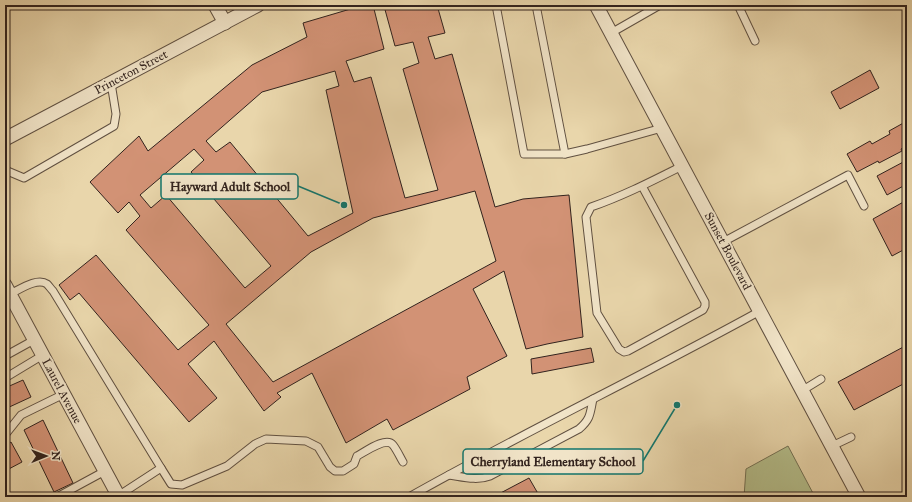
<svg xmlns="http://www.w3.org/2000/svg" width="912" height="502" font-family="'IM FELL Great Primer',serif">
<rect width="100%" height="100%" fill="#e9d6ab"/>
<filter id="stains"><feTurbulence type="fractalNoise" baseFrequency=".005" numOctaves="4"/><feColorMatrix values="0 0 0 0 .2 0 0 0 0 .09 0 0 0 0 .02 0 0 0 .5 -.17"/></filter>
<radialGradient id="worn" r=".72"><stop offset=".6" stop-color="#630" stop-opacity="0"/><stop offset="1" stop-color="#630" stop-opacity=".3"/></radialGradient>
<path fill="#b4be8b" stroke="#737054" d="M788,446l27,51h-71l2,-28z"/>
<g fill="#d29275" stroke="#32231e" fill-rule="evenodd">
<path d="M364,5h9l11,44 -38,12 8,21 17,-5 34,121 33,-8 -35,-121 16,-6 -6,-21 -18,4 -11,-40 4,-1h49l8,28 -17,4 7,22 17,-5 43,153 28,-8 46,-4 14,142 -36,7 -21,5 -22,-78 -31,18 34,67 -40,21 3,12 -77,41 -6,-11 -41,24 -34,-70 -35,20 4,4 -17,14 -50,-70 -26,23 29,34 -28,24 -110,-129 -9,7 -11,-15 37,-30 82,95 31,-25 -83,-95 14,-14 -11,-14 -11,11 -28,-31 49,-46 9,15 104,-86 55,-28 -4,-14zM335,71l4,15 -13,4 27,123 -45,23 -78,-94 -14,10 -10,-11 56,-49zM194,149l10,11 -13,12 80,94 -26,22 -79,-93 -15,13 -11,-13zM475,191l21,70 -223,121 -47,-58 85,-72 62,-34z"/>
<path d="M870,70l9,18 -39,21 -9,-17z"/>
<path d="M907,121v24l-6,4 1,2 -23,12 -1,-2 -21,11 -10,-18 23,-13 2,3 18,-10 -1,-3z"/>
<path d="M907,160v24l-20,11 -10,-19z"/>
<path d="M907,200v48l-15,8 -19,-37z"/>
<path d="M907,345v37l-53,28 -16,-28z"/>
<path d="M591,348l3,14 -62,12 -1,-15z"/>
<path d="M23,380l8,17 -26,12v-21z"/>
<path d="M43,420l30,63 -19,9 -30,-62z"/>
<path d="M11,442l11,20 -17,9v-25z"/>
<path d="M529,478l11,19h-47z"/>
<path d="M7,491l3,6h-5v-5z"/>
</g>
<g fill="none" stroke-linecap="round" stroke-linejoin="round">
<defs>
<g id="lane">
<path d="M496,5l28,149h41l22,-5 75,-21"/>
<path d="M536,5l29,149"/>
<path d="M738,5l17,36"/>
<path d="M611,33l49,-28"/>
<path d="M5,170l19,8 90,-52 2,-12 -5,-31"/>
<path d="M642,186l63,116v4l-2,4 -75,41 -4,1 -5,-3 -22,-36 -11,-96 5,-10c32,-11 61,-26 91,-41"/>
<path d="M723,242l125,-67 16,31"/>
<path d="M10,294c9,-4 27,-17 37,-10 2,2 4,5 6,7l108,177 -43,28"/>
<path d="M5,356l29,-16"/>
<path d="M5,378l38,-23"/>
<path d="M803,390l18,-11"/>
<path d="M5,435l16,-20 43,-21"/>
<path d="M832,446l19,-9"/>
<path d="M161,468l10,16 11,1 45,-19 28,-22 11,-5 40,2 12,6 12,20 5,4h8l11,-7 3,-8c8,-4 29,-20 36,-11 4,5 7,12 10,17"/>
<path d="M449,475c14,2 28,6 41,1l89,-47c12,-10 11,-16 14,-30"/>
<path d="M57,497l48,-26"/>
<path d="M409,497c115,-65 235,-122 351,-186"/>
</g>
<g id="street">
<path d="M215,5l10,18"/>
<path d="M596,5l263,492"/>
<path d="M5,139l253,-134"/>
<path d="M5,285l114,212"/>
</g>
</defs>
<use href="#lane" stroke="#605041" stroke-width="9"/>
<use href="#street" stroke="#605041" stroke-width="15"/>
<use href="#lane" stroke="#f1e4c8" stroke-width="7"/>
<use href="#street" stroke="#f1e4c8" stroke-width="13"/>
</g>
<g text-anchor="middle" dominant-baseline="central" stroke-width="4" stroke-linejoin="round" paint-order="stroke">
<g font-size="12" fill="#32231e" stroke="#f1e4c8">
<text transform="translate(131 72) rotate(-28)">Princeton Street</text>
<text transform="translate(728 251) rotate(62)">Sunset Boulevard</text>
<text transform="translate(62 391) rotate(62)">Laurel Avenue</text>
</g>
</g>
<path fill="none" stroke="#0f766e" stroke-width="1.5" d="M344 205L298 186M677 405L643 461"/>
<g fill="#0f766e" stroke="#f1e4c8" stroke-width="1.5">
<circle cx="344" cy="205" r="4"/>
<circle cx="677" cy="405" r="4"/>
</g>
<g fill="#f1e4c8" stroke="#0f766e" stroke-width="1.5">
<rect x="161" y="174" width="137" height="25" rx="4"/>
<rect x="463" y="449" width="180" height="25" rx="4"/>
</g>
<g font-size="13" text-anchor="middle" font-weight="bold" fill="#32231e">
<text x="230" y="191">Hayward Adult School</text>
<text x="553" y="466">Cherryland Elementary School</text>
</g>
<rect width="912" height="502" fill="none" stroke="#e9d6ab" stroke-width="20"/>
<rect x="6" y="6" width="900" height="490" fill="none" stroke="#32231e" stroke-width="2"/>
<rect x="10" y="10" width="892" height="482" fill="none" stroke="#32231e"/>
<g transform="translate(46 456) rotate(89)" stroke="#f1e4c8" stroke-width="3" paint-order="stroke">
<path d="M0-3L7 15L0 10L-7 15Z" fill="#32231e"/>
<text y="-6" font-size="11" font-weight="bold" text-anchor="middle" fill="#32231e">N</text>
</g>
<rect width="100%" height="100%" filter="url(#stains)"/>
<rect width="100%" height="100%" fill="url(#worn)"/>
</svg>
